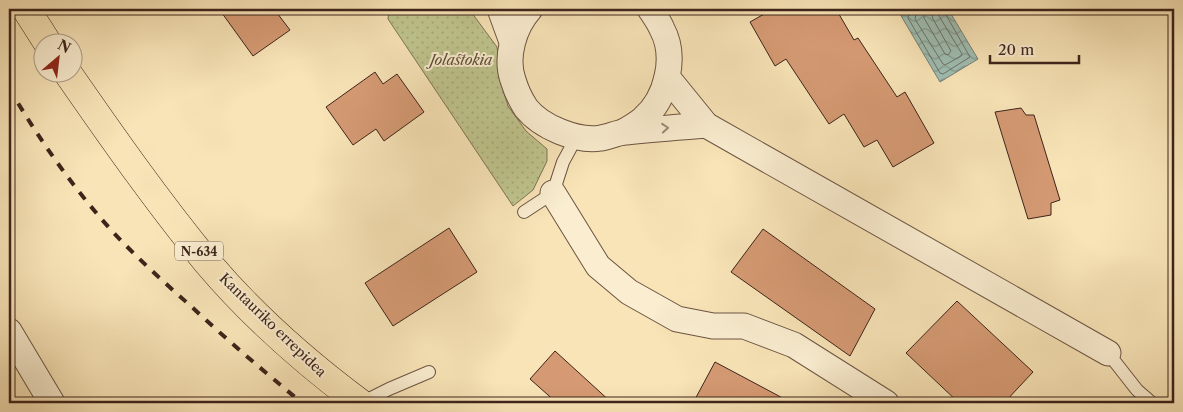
<svg xmlns="http://www.w3.org/2000/svg" width="1183" height="412" font-family="'Libre Caslon Text',serif">
<defs>
<pattern id="park-dots" width="8" height="8" patternUnits="userSpaceOnUse" patternTransform="scale(1.25)"><rect width="8" height="8" fill="#bfc48d"/><path d="M2 2h.1M6 6h.1" fill="none" stroke="#a5a879" stroke-width="1.8" stroke-linecap="round"/></pattern>
<pattern id="water-waves" width="16" height="10" patternUnits="userSpaceOnUse" patternTransform="scale(1.25)"><rect width="16" height="10" fill="#9ebeb3"/><path d="M0 5q4-4 8 0t8 0" fill="none" stroke="#829a91"/></pattern>
</defs>
<rect width="100%" height="100%" fill="#f8e4b7"/>
<filter id="stains"><feTurbulence type="fractalNoise" baseFrequency=".004" numOctaves="4"/><feColorMatrix values="0 0 0 0 .2 0 0 0 0 .09 0 0 0 0 .02 0 0 0 .5 -.17"/></filter>
<radialGradient id="worn" r=".72"><stop offset=".6" stop-color="#630" stop-opacity="0"/><stop offset="1" stop-color="#630" stop-opacity=".3"/></radialGradient>
<path fill="url(#park-dots)" stroke="#7e7454" d="M389,9h80l28,38 5,39 6,20 18,25 21,18v12l-14,29 -20,16 -125,-187z"/>
<path fill="url(#water-waves)" stroke="#778076" d="M909,9h39l30,50 -38,23 -40,-68z"/>
<g fill="none" stroke-linecap="round" stroke-linejoin="round">
<g stroke="#6e7167" stroke-width="1">
<path d="M911,9l-3,9 32,55 3,1 27,-17 -25,-44 -1,-4"/>
<path d="M917,9l-2,10 28,45 2,1 16,-9 1,-2 -23,-38 -1,-7"/>
<path d="M925,9l-1,9 21,36 3,1 3,-4 -18,-32 -3,-10"/>
</g>
</g>
<g fill="#d59a73" stroke="#3d241b">
<path d="M219,9h55l16,21 -37,26z"/>
<path d="M773,9h63l18,31 4,-2 39,59 8,-5 29,51 -41,24 -16,-27 -13,7 -20,-33 -15,10 -43,-65 -11,7 -25,-44z"/>
<path d="M375,72l8,12 14,-10 27,38 -40,29 -8,-12 -23,16 -27,-38z"/>
<path d="M1021,108l5,7h8l26,85 -9,3v12l-23,4 -33,-107z"/>
<path d="M449,228l28,44 -84,54 -28,-43z"/>
<path d="M763,229l112,80 -25,47 -119,-84z"/>
<path d="M957,301l76,71 -29,31h-45l-53,-50z"/>
<path d="M555,351l57,52h-55l-27,-24z"/>
<path d="M715,362l77,41h-99z"/>
</g>
<g fill="none" stroke-linecap="round" stroke-linejoin="round">
<defs>
<g id="lane">
<path d="M524,212l29,-19 10,-31 13,-24"/>
<path d="M1108,353l29,37 15,13"/>
<path d="M361,403l28,-14 40,-17"/>
</g>
<g id="street">
<path d="M500,9l12,33"/>
<path d="M530,9c-16,18 -25,48 -17,71 3,10 7,19 13,28 15,19 51,34 75,30 8,-1 17,-6 25,-6 27,-3 54,-5 80,-7"/>
<path d="M667,77l39,48 402,228"/>
<path d="M623,132c7,-4 14,-8 20,-13 24,-21 34,-62 19,-90 -3,-7 -8,-14 -12,-20"/>
<path d="M553,193l45,73 31,26 48,27 36,7h31l50,19 92,58"/>
<path d="M9,331l43,72"/>
</g>
<g id="highway">
<path d="M26,9l21,33"/>
<path d="M67,72c45,65 90,129 140,190 44,52 98,100 153,141"/>
</g>
</defs>
<use href="#lane" stroke="#6c5442" stroke-width="14"/>
<use href="#street" stroke="#6c5442" stroke-width="27"/>
<use href="#highway" stroke="#3d241b" stroke-width="29"/>
<use href="#lane" stroke="#faedd0" stroke-width="12"/>
<use href="#street" stroke="#faedd0" stroke-width="25"/>
<use href="#highway" stroke="#f8e4b7" stroke-width="28"/>
<path stroke="#3d241b" stroke-width="4" stroke-dasharray="9 9" stroke-linecap="butt" d="M9,88c30,51 64,100 104,144 25,27 53,52 80,76 35,33 72,64 109,95"/>
</g>
<defs><path id="oneway-chevron" d="M-2-3.5L2.5 0L-2 3.5" fill="none" stroke-width="1.6" stroke-linecap="round" stroke-linejoin="round" transform="scale(1.25)"/></defs>
<use stroke="#9c8876" href="#oneway-chevron" transform="translate(665 128) rotate(-5)"/>
<g text-anchor="middle" dominant-baseline="central" stroke-width="4" stroke-linejoin="round" paint-order="stroke">
<rect fill="#faedd0" stroke="#766051" stroke-width="1" x="175" y="241.5" width="48" height="19" rx="4"/>
<g font-size="12" font-weight="bold" fill="#3d241b">
<text x="199" y="251">N-634</text>
</g>
<g font-size="14" font-style="italic" fill="#5e4c38" stroke="#faedd0">
<text x="461" y="60">Jolastokia</text>
</g>
<g font-size="14" fill="#3d241b" stroke="#faedd0">
<text transform="translate(273 325) rotate(44)">Kantauriko errepidea</text>
</g>
</g>
<rect width="1183" height="412" fill="none" stroke="#f8e4b7" stroke-width="30"/>
<rect x="10" y="10" width="1163" height="392" fill="none" stroke="#3d241b" stroke-width="2.5"/>
<rect x="15" y="15" width="1153" height="382" fill="none" stroke="#3d241b"/>
<g transform="translate(58 58) rotate(28)"><circle r="24" fill="#faedd0" stroke="#ae9d88"/>
<path d="M0-4L9 19L0 12L-9 19Z" fill="#8f2418"/>
<text y="-8" font-size="14" font-weight="bold" text-anchor="middle" fill="#3d241b">N</text>
</g>
<path d="M990 55v8h89v-8" fill="none" stroke="#3d241b" stroke-width="2.5"/>
<text x="998" y="55" font-size="15" fill="#3d241b" stroke="#faedd0" stroke-width="4" paint-order="stroke">20 m</text>
<rect width="100%" height="100%" filter="url(#stains)"/>
<rect width="100%" height="100%" fill="url(#worn)"/>
</svg>
